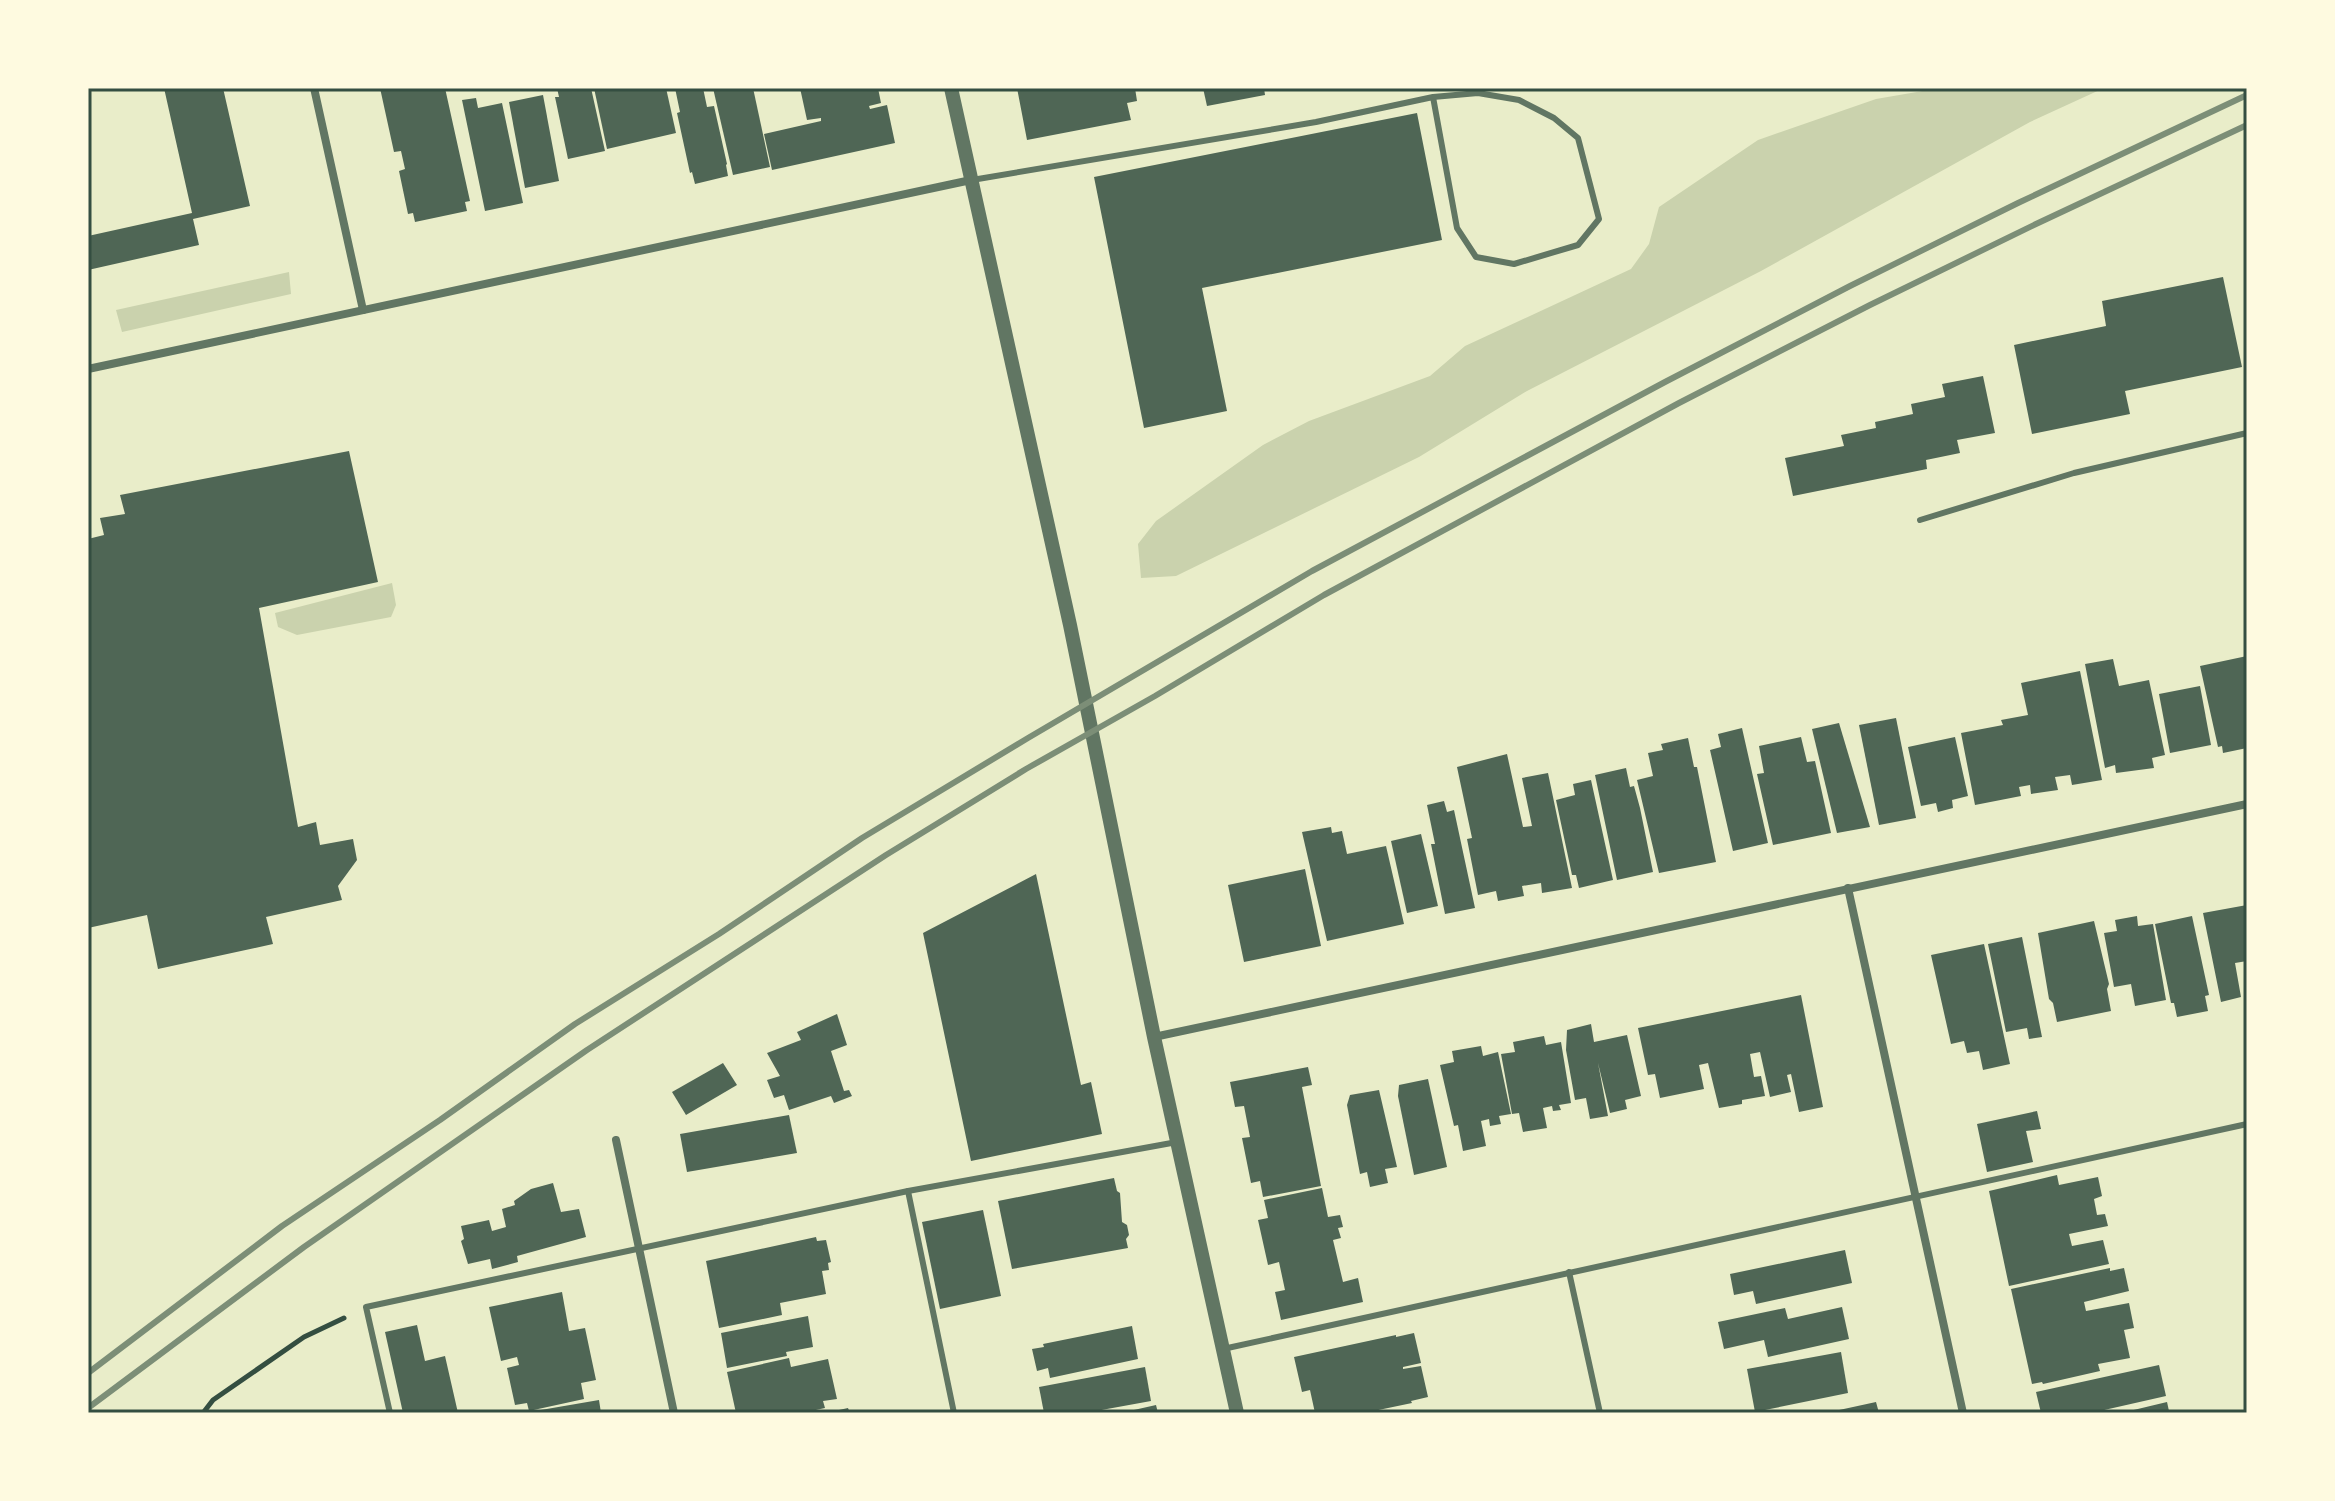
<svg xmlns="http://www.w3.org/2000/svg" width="2335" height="1501" font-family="'Exo 2',sans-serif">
<rect width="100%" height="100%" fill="#e9edc9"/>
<g fill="#cad2ad">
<path d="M1940,88h164l-74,34 -269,149 -234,120 -108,66 -243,119 -35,2 -3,-34 18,-23 107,-76 46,-24 121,-45 35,-30 166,-77 18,-25 10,-37 99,-67 118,-41z"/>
<path d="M289,272l2,22 -169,38 -6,-22z"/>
<path d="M392,583l4,22 -5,12 -94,18 -19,-8 -3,-14z"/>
</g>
<g fill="#4f6655">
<path d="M164,88h59l27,118 -57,13 6,26 -111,25v-34l104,-23z"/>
<path d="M380,88h33l1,2 31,-2 25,113 -5,1 2,9 -52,11 -2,-9 -5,1 -9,-43 6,-2 -4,-18 -7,1z"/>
<path d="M557,88h34l14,63 -37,8 -13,-62h4z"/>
<path d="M594,88h72l10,45 -69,16z"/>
<path d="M675,88h28l4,19 7,-1 13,58 -1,1 2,11 -33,8 -3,-12 -2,1 -13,-60 3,-1z"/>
<path d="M713,88h40l17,79 -37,8z"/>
<path d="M800,88h78l3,15 -12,3 1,3 17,-4 8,38 -123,27 -8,-36 57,-13v-3l-14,2z"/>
<path d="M1017,88h118l2,13 -10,2 4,17 -104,20z"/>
<path d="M1203,88h61l1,7 -58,11z"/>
<path d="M543,95l16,86 -34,7 -16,-86z"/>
<path d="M476,98l2,10 24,-5 21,100 -38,8 -23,-111z"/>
<path d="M1417,113l25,127 -240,48 25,123 -83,17 -50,-251z"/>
<path d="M2223,277l19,90 -117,24 5,23 -98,20 -18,-89 92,-19 -4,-25z"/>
<path d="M1983,376l12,57 -38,7 3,13 -34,7 1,9 -134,27 -8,-38 59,-12 -3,-11 35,-7 -1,-6 38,-8 -2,-10 34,-7 -3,-13z"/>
<path d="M349,451l29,131 -119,26 39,219 18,-5 4,23 33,-6 4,21 -19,26 4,14 -76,17 7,27 -115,25 -11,-54 -59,13v-389l16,-4 -4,-17 25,-4 -5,-19z"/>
<path d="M2247,656v92l-24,5 -1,-7 -4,1 -18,-81z"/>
<path d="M2113,659l6,27 30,-6 16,75 -13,3 2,10 -38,5 -1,-8 -10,3 -20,-104z"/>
<path d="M2080,671l22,109 -30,5 -2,-10 -15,2 3,13 -27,4 -1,-9 -11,2 2,9 -46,9 -14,-72 42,-8 -2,-5 27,-5 -7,-32z"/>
<path d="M2200,686l11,59 -41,8 -11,-59z"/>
<path d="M1896,718l20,100 -37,7 -20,-100z"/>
<path d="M1839,723l31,104 -33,6 -25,-104z"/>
<path d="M1742,728l26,115 -35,8 -23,-101 11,-3 -3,-13z"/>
<path d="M1801,737l6,25 8,-1 16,72 -58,12 -16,-71 7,-1 -5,-27z"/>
<path d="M1955,737l13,59 -16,4 1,8 -15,4 -2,-9 -15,3 -13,-59z"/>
<path d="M1688,738l6,29h3l19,95 -57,11 -22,-93 16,-4 -5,-23 15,-3 -2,-6z"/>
<path d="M1507,754l16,73 9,-1 -10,-48 26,-5 24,115 -30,5 -1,-10 -19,3 2,10 -26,5 -2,-10 -18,4 -11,-56 5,-1 -15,-71z"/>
<path d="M1626,768l4,19 4,-1 6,22 13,64 -36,8 -22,-105z"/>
<path d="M1591,780l22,100 -34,8 -3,-13h-4l-16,-75 19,-5 -2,-11z"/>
<path d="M1444,801l3,11 7,-2 21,98 -30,6 -14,-70h4l-8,-39z"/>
<path d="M1331,827l1,6 10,-2 5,23 39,-8 18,78 -77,17 -25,-109z"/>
<path d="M1421,834l17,72 -31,7 -16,-72z"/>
<path d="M1305,869l16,77 -77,16 -16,-77z"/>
<path d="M1036,874l45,211 10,-3 11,52 -131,27 -48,-228z"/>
<path d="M2247,905v56l-12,2 6,34 -20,5 -18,-89z"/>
<path d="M2137,916l1,10 15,-2 13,76 -31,6 -4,-22 -17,3 -10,-54 13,-2 -2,-11z"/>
<path d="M2192,916l17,79 -4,1 3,15 -31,6 -3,-14h-3l-16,-79z"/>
<path d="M2094,921l15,63 -2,5 4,22 -54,11 -4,-19 -4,-4 -11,-66z"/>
<path d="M2022,937l20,100 -13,2 -2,-11 -21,4 -18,-88z"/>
<path d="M1984,944l26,120 -27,6 -4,-19 -12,2 -3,-12 -13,3 -20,-89z"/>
<path d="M1801,995l22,112 -24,5 -8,-38 -4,1 4,17 -21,5 -10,-45 -10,2 4,23 7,-1 4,20 -23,4v4l-23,4 -11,-45 -9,2 5,24 -44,9 -5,-24 -7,1 -10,-47z"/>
<path d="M837,1014l10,31 -16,6 13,40 5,-1 3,6 -18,7 -3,-7 -42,14 -5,-15 -10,3 -7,-18 13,-4 -13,-23 34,-13 -4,-8z"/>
<path d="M1591,1024l3,18 33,-7 14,61 -16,4 2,9 -17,4 -12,-50 10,53 -18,3 -4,-21 -11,2 -9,-50 1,-20z"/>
<path d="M1544,1036l2,9 15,-3 10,61 -12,2 2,5 -8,1 -1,-5 -9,2 4,20 -24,4 -4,-19 -7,1 -11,-60 14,-2 -2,-10z"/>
<path d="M1481,1046l2,10 15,-4 13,62 -12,2 2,8 -11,2 -1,-7 -8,2 5,25 -23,5 -5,-26 -4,1 -14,-61 14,-3 -2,-11z"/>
<path d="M723,1063l14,22 -51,30 -14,-23z"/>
<path d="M1308,1067l4,18 -10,2 19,99 -58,11 -3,-16 -9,2 -9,-45 8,-1 -6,-31 -9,1 -5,-25z"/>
<path d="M1428,1079l19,88 -33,8 -16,-79 1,-11z"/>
<path d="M1379,1090l18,77 -12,2 3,14 -18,4 -3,-15 -7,2 -13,-69 3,-10z"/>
<path d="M2037,1111l4,18 -15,2 7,31 -46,10 -10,-48z"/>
<path d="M789,1115l8,38 -110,19 -7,-38z"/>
<path d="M2057,1175l2,10 39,-8 4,19 -8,3 3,16 8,-1 3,12 -39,8 3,12 31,-6 6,24 -100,22 -20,-95z"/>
<path d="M1114,1178l3,13 3,2 2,29 5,3 2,10 -3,4 2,9 -116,21 -14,-68z"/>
<path d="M553,1183l8,29 18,-3 7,28 -69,19 1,6 -26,7 -2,-10 -22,5 -7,-23 3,-2 -3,-13 28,-6 3,11 14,-4 -4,-18 13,-4 -1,-4 17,-12z"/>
<path d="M1322,1188l6,29 12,-2 3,12 -5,1 3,10 -8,2 10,42 15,-4 5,24 -82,18 -6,-28 10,-2 -6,-28 -11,3 -10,-45 10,-2 -4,-18z"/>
<path d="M983,1210l18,86 -61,13 -18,-87z"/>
<path d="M816,1237l1,4 9,-1 5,22 -3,1 1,7 -7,1 4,23 -46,9 2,12 -63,13 -13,-67z"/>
<path d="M1845,1250l7,33 -96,21 -3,-13 -19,4 -4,-21z"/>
<path d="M2110,1268v3l14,-3 5,23 -45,11 2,9 43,-8 5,25 -10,2 6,28 -32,6 2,7 -57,13 -1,-2 -10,2 -21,-95z"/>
<path d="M562,1292l7,39 16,-3 11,52 -15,3 3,16 -55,12 -2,-8 -12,2 -8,-37 12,-3 -2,-8 -16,4 -12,-54z"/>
<path d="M1842,1307l7,32 -81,18 -4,-17 -40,9 -6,-27 67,-14 3,11z"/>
<path d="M808,1316l5,31 -27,5 1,4 -60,12 -6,-35z"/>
<path d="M417,1325l8,36 20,-5 13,57h-55l-18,-81z"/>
<path d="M1132,1326l6,33 -88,19 -2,-10 -11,3 -5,-22 12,-2 -1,-3z"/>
<path d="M1414,1333l7,30 -18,4v2l18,-3 7,31 -17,4 1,2 -48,10h-49l-5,-23 -8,2 -8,-35 102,-22v2z"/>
<path d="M1841,1352l7,41 -93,19 -8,-43z"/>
<path d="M789,1358l2,9 37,-8 9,40 -14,2 2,7 -23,5h-66l-9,-41z"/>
<path d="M2159,1365l7,31 -75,17h-50l-5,-21z"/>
<path d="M1145,1367l6,34 -66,12h-41l-5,-26z"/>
<path d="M599,1400l2,13h-65l-1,-2z"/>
<path d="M1876,1402l3,11h-49v-1z"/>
<path d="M2167,1402l2,9 -13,2h-35z"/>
<path d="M1156,1405l2,8h-33v-1z"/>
<path d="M848,1408l2,5h-20v-1z"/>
</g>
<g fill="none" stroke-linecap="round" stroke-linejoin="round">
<path stroke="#344e41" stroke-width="5" d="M203,1413l10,-13 91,-63 40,-19"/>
<g stroke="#617663" stroke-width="6">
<path d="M972,180l344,-58 117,-25 45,-4 41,7 35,18 24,20 21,81 -21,26 -64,19 -38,-7 -19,-29 -24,-131"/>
<path d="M1920,520l154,-47 173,-40"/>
<path d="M908,1191l46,222"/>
<path d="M1569,1272l31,141"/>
<path d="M1223,1349l1024,-225"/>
<path d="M390,1413l-24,-106 542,-116 269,-49"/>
</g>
<g stroke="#617663" stroke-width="8">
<path d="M314,88l49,222"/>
<path d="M88,369l883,-189"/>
<path d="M1848,888l115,525"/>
<path d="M1154,1037l1093,-233"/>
<path d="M616,1140l58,273"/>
</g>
<path stroke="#617663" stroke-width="14" d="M951,88l119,537 84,412 83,376"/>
<g stroke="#7c8e77" stroke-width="6">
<path d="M88,1373l194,-147 158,-106 135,-96 144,-90 143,-96 166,-100 284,-167 353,-189 185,-96 168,-83 229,-108"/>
<path d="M88,1408l216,-161 283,-197 299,-195 140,-86 129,-73 169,-101 355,-192 191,-98 166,-81 211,-99"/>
</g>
</g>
<rect width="2335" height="1501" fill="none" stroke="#fefae0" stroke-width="180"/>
<rect x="90" y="90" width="2155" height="1321" fill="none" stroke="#344e41" stroke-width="3"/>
</svg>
